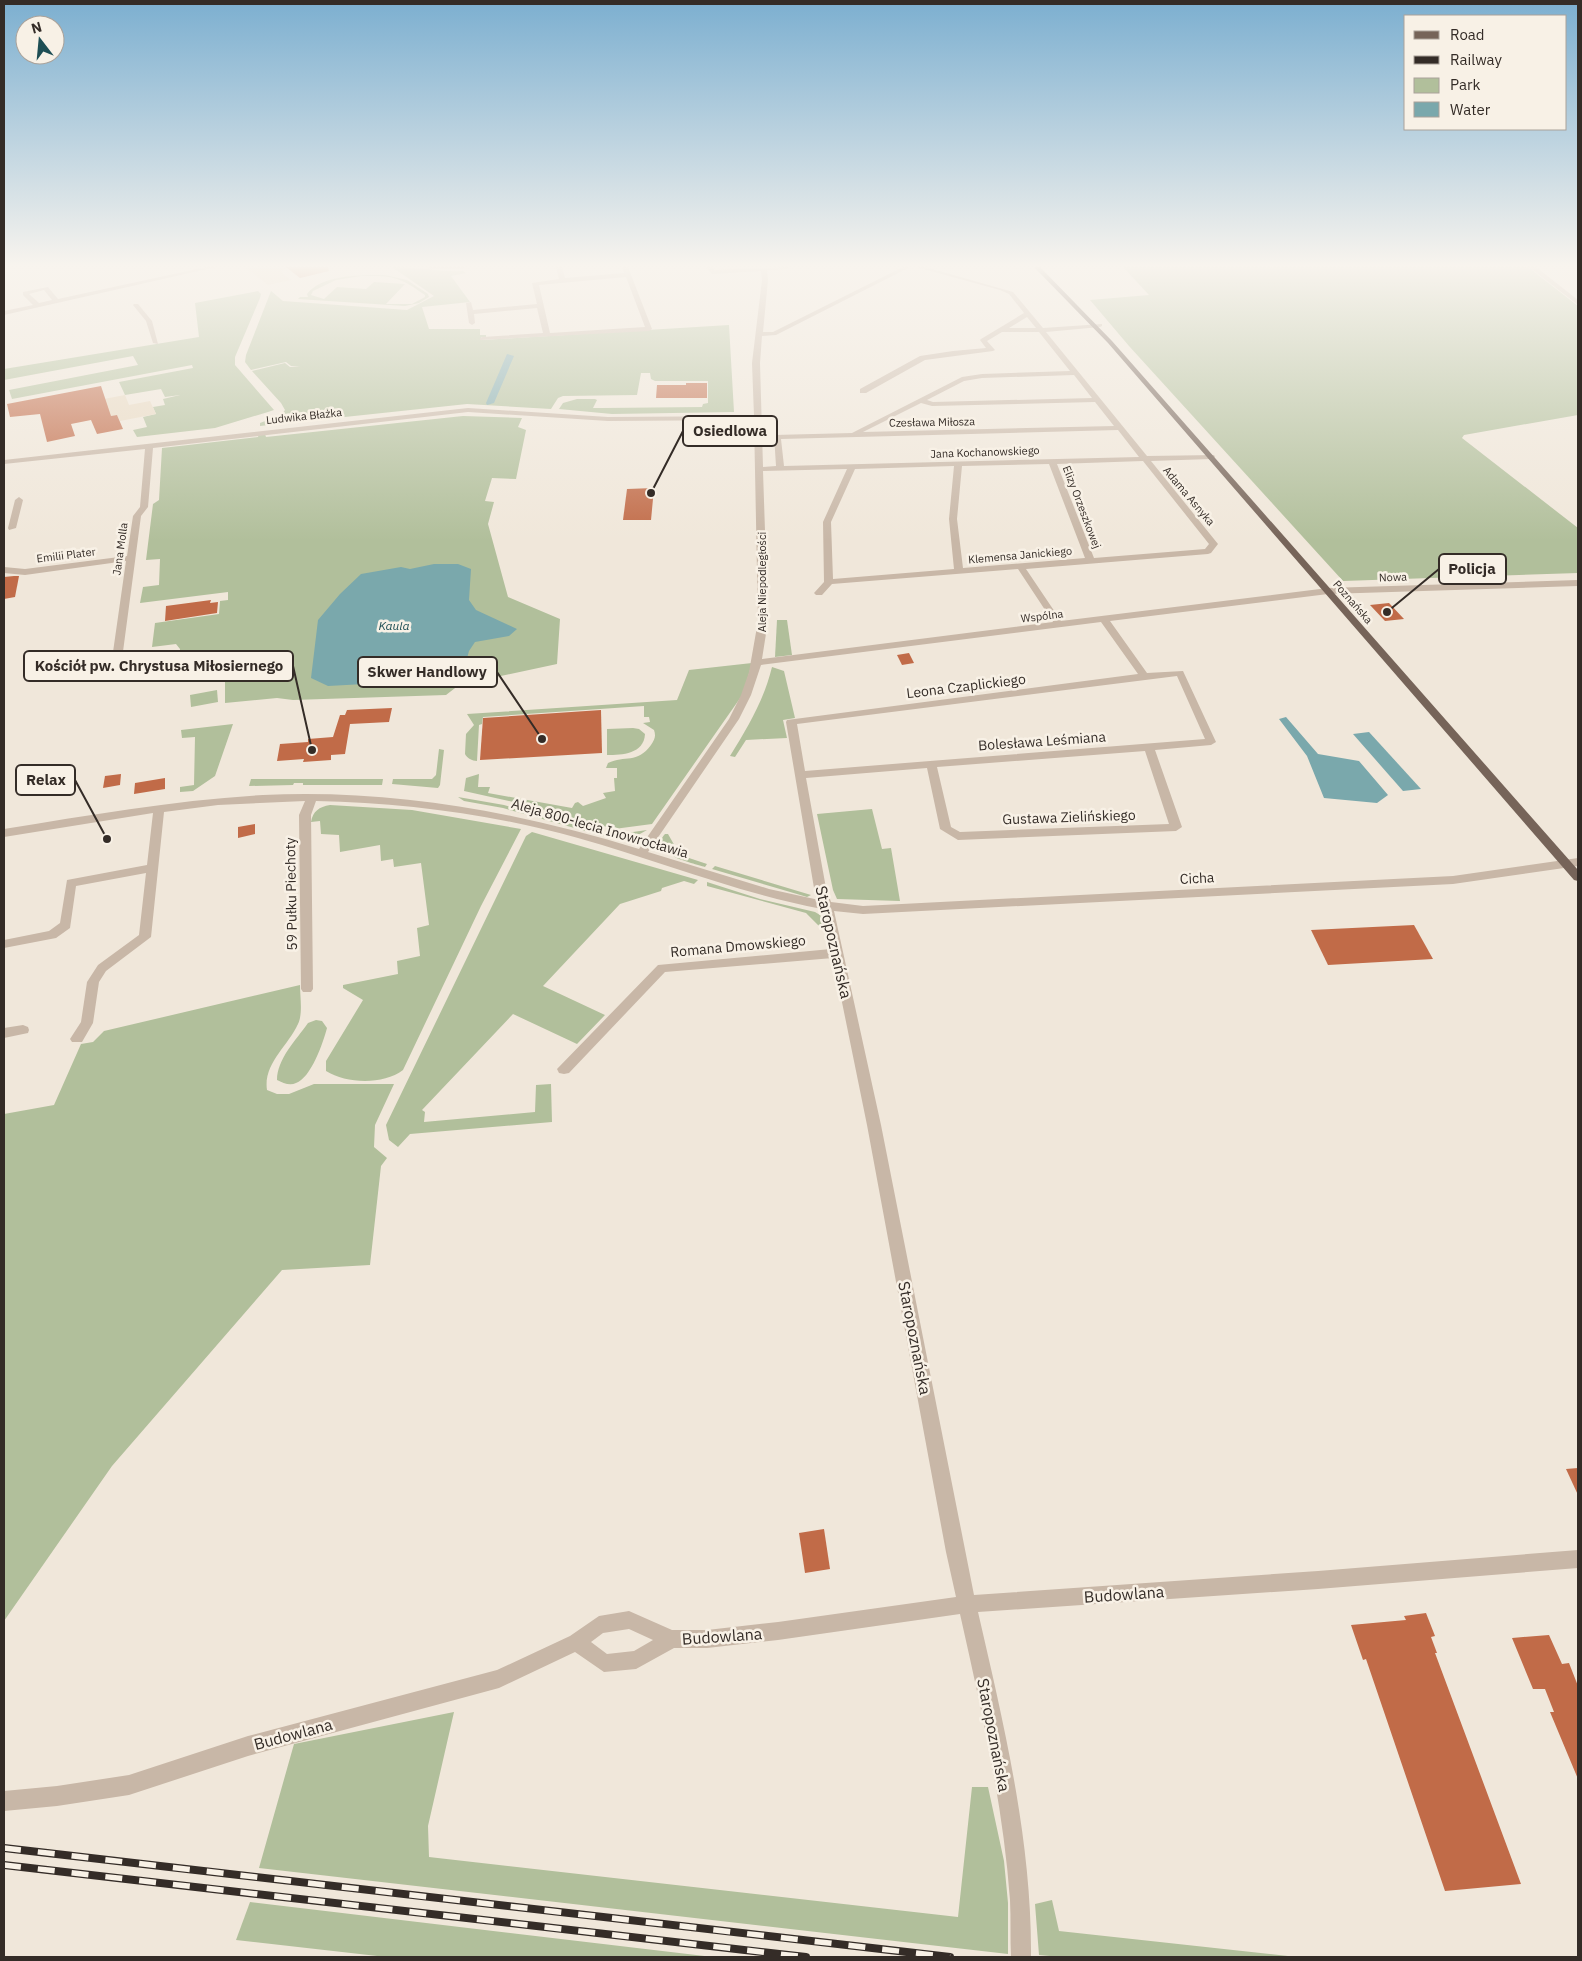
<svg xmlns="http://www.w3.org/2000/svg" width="1582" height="1961" font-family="'IBM Plex Sans',sans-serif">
<rect width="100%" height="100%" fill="#f0e7da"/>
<g fill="#b1bf9b" fill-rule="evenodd">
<path d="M392,267c24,0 48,5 71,4l3,2 -15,3 19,26 -48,5 7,22h51v6h6v2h-5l1,3 247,-15 5,87 -122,2 -53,-5 4,-6 14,-4h18l2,1 -4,8h9l100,-1 1,-3 5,-1v-22h-53l-4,-2 -1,-6h-9l-4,22 -74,1 -5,2 -7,11 -84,-5 -207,22v-3l21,-8 4,-5 -4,-7 -29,-32 33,-8 5,4h10l-9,-1 -5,-4 -35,8 -6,-8 1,-7 25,-64 12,10 124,9 27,-14z"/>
<path d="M1123,267h405l50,39v109l-114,20 -2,3 116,90v45l-235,8 -214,-235 -39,-46 59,-5z"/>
<path d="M385,275l22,5 21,14 1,3 -10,6 -14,3 -107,-7 2,-2h8l-1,-3c15,-20 57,-19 78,-19zM361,276c33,0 37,0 64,19v2l-13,7h-26l19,-20 -31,-2 -8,7 -29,-2 -13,12 -13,-4 2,-4 23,-11z"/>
<path d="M258,291l3,3 -1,4 -25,59v8l39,45 -6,2 -53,16 -78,9 -4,-7 14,-3 -4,-10 13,-3 -3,-7 12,-2 -2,-6 17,-4 -15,2 -4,-8 -36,6 -6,-13 74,-14 -1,-3 -180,34 -3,-9 129,-25 -5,-9 -129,24v-11l195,-32 -4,-34z"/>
<path d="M463,416l59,2 -4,9 8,3 -10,49 -24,-1 -7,23 9,1 -6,22 20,73 52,22 -3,45 -98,21 -13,10 -153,5 -16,-2 -52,5v-28l-46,6 1,-32 -4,-5 -24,3 3,-24 64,-9 1,-13 8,-1v-8l-88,11 3,-16 16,-2 1,-26 -14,1 7,-56 6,-4 3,-52 96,-11 1,-3h6l1,3z"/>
<path d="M777,620h10l5,35 -17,2z"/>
<path d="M752,663l-9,31 -91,130 -38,5 -96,-26 -54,-12 2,-13 13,-4 -1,13h12l-2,6 84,15 3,-5 3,-1 5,4 23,-8 -3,-5 12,-2 -1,-13h3v-10h-11l2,-5c17,-8 29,1 43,-18 4,-6 5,-9 3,-15l-11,-7 7,-1 -1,-5h-5v-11l-161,11 -1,7 -3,1 -2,36c-5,0 -10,-3 -12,-7l1,-20 8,-9 -7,-11 210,-14 12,-30z"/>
<path d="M772,667l12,4 11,47 -12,2 4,18 -41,2 -11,17 -5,-1c18,-29 34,-56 42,-89z"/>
<path d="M217,690l1,12 -27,5 -1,-12z"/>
<path d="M233,724l-18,52 -22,15 -13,1v-5l14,-2 1,-48 -13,1 -1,-8z"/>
<path d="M633,728l6,1 6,5c-1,20 -23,21 -38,21v-26z"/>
<path d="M439,749l5,1 -4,35 -2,3 -46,-4 1,-5h39l4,-4z"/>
<path d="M251,779h132l-1,6h-79v-2h-9l-1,2 -44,1z"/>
<path d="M458,797l46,8 108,30 35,-5 -16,9h-17l-111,-31 -39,-7z"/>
<path d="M330,805l82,5 109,19 -40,77 -78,164c-20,15 -56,14 -77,1v-10l37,-61 -20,-12v-3l55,-11 -1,-13 23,-5 -3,-28 12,-3 -8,-62 -27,4 -1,-8 -12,2 -1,-16 -40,7 -1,-17 -18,-1 -1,-13 -9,1c2,-11 8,-15 19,-17z"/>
<path d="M872,809l10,40 9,-1 9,53 -63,-2 -4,-9 -16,-76z"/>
<path d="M532,832l166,48 -4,4 -10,-3 -22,7 -1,3 -41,13 -77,82 62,29 -28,29 -64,-30 -91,96 3,2 -1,10 111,-10 1,-27 15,-1 1,38 -142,12 -12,13 -9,-7 -3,-15 140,-289z"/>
<path d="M665,834h3l12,21 27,9 -2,3c-12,-4 -58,-13 -40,-33z"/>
<path d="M715,866l96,29 -4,2 -10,-3 -85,-25z"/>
<path d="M707,882l53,17 55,13 5,3 6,11h-7l-13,-13 -99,-27z"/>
<path d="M300,985c0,11 3,29 -2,39 -10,22 -35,40 -31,66l10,4h12l25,-10h80l-19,41 -1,22 13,11 -6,8 -11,99 -88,5 -170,196 -108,155v-507l50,-9 27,-61 12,-2 11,-11z"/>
<path d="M316,1020l6,1 5,7c-4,15 -16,50 -31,55 -6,3 -13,0 -19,-3 0,-21 19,-40 31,-57z"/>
<path d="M454,1712l-26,114 1,31 529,60 14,-130h16l16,74 4,42v51l-749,-86 35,-124z"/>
<path d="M1052,1900l7,31 238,26h-237l-21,-2 -4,-51z"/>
<path d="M250,1902l463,55h-327l-150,-17z"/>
</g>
<g fill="#e8d9c2">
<path d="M251,267h28l5,3 -3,2 10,8 -23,5 -22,-17z"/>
<path d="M125,395l4,10 21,-4 6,13 -36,7 -3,-6 -11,2 -34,-12z"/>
</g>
<g fill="#7aa8ac">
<path d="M434,564h24l13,5 -2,31 7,10 41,19 -8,7 -34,6 -6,9 -3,11 -6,7 -31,9 -28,4 -73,4 -17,-8 7,-58 22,-26 21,-20 40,-7 9,2z"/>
<path d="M1286,717l32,37 41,7 29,34 -11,8 -53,-5 -17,-42 -28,-37z"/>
<path d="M1369,732l52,57 -18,2 -50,-57z"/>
</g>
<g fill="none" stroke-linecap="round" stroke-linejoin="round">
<path fill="#7aa8ac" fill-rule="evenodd" d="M507,354l7,2 -20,47 -7,2 -1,-2z"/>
</g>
<g fill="#c16b48">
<path d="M286,267h42l1,4 -29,7z"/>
<path d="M686,383h21v15h-51l1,-13h29z"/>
<path d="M101,386l10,30 6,-1 6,14 -26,5 -6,-14 -20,4 4,12 -28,6 -7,-28 -30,3 -3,-13z"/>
<path d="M654,488l-3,32h-28l4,-31z"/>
<path d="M14,576h5l-4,21 -11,2v-22z"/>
<path d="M211,600l-1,3 8,-1 -1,11 -52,8 1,-15z"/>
<path d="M1389,603l15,16 -19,2 -15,-16z"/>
<path d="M909,653l5,10 -12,2 -5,-10z"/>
<path d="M392,708l-3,14 -39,2 -5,30 -14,1v5l-28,2 1,-3 -27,2 3,-17 28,-2v-3l25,-2 7,-22h5l2,-5z"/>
<path d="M601,710l1,43 -122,7 3,-42z"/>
<path d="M121,774l-1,11 -17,3 2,-12z"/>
<path d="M165,778v11l-31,5 1,-11z"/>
<path d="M255,824v10l-17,4v-11z"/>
<path d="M1414,925l19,34 -105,6 -17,-35z"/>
<path d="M1578,1468v27l-12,-26z"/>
<path d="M824,1529l6,40 -25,4 -6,-40z"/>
<path d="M1426,1613l9,23 -4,1 6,16h-2l86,231 -76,7 -79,-232 -3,1 -12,-35 55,-5 -2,-4z"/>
<path d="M1549,1635l13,29 7,-1 9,23v93l-28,-67h4l-9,-23h-12l-21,-51z"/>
</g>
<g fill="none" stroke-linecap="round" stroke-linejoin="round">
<g fill="#c8b7a7" fill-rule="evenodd">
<path d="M206,267h10l-212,48v-4l29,-6 -10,-10v-3l25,-5 10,12zM44,290l8,10 -13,3 -10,-9z"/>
<path d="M427,267h38l-3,2h-32z"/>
<path d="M556,267h6l3,11 59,-5 -2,-6h6l24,62 -3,2 -169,9v-2l2,-1 61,-4 -6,-25 -63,6 1,9 -3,2 -3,-2 -3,-20 5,-1 2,8 64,-6 -5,-21 27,-4zM626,277l19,50 -95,6 -11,-48z"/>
<path d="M706,267h6l2,3 75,-3 -3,2 -19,1 1,10 -5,52h10l130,-65h7l-134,68 -14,1 -2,27 3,104 13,-1 -2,-31 78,-2 110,-56 20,-3 88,-3 -31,-39h-37l-15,9 8,9 -2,1 -68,9 -59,33h-6v-4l60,-33 33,-5 33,-3 -6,-8 1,-1 43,-26 -15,-19 -9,-4 -84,-23h9l88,25 30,36 59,-4v2l-2,1 -54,5 101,124 67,-1 1,2 -4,2 -60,2 67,83 -7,9 -3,1 -182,15 35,52 267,-33 250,-8v6l-250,8 -218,27 37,52 36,-2 33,71 -5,3 -56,5 27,77 -6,4 -218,9 -18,-11 -13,-61 -121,10 20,110 5,14 32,4 590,-30 125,-18v8l-125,18 -590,30 -29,-3 47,214 93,470 344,-24 260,-21v18l-260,21 -340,23c26,113 54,229 53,345h-20c-1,-19 0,-38 -1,-57 -7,-97 -29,-192 -50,-286l-182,26 -71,8h-33l-38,21 -32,3 -29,-20 -76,36 -251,68 -119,39 -72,11 -53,5v-20l53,-5 72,-11 119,-39 249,-66 73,-34 29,-20 30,-5 43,19h35l71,-8 178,-25 -10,-45 -79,-427 -34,-167 -168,14 -96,101 -5,1 -5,-1 -2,-4 101,-104 173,-16 -9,-40c-84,-16 -163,-48 -244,-71 -86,-24 -173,-35 -262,-37l-5,14 2,174 -2,3h-8l-2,-3 -2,-174 6,-14 -87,4 -54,7 -13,125 -45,34 -7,11 -6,41 -11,19h-10l-2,-3 11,-17 6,-40 11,-17 41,-30 7,-62 -70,13 -6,42 -14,10 -52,10v-8l45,-9 11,-8 7,-43 80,-15 6,-52 -149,24v-8c86,-14 172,-29 259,-34 128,-6 253,16 376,54l90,-130 12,-24 8,-23 9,-51 -4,-201 -146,1 -140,-9 -315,36 -5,59 -7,9 -19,143 -5,3 -5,-3 14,-98 -101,14 -21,-2v-6l21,2 102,-13 6,-40 7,-9 5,-58 -141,15v-4l464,-52 140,9 146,-1 -2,-53 10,-83 -1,-9 -49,3zM1027,317l9,11h-27zM1074,375l18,23 -159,4 -6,-2 37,-19 18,-3zM1095,402l19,24 -251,6 58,-29 11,3zM1118,430l21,27 -355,9 -3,-27zM1143,461l66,83 -4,5 -111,9 -37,-94zM1049,464l36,94 -122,10 -6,-49 5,-53zM954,466l-5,53 5,50 -121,10 -2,-57 24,-53zM847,469l-24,53 1,60 -10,11 2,2h6l10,-11 186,-15 35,53 -291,37 6,-38 -5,-150zM1101,622l37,52 -351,46 -1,2 28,166 5,12 -50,-11 -121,-37 91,-133 12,-24 10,-30zM1177,676l28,63 -400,32 -8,-47zM1145,751l24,73 -209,8 -9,-5 -14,-60zM629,1629l24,11 -19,11 -27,3 -16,-12 12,-9z"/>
<path d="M1529,267h7l42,33v5z"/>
<path d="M134,304h4l14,17 6,23 -5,-1 -7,-22 -13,-16z"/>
<path d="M19,497l4,3 -7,28 -7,2 -1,-2 7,-28z"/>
<path d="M23,1025l5,2 1,3 -1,3 -24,5v-10z"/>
</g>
<path fill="#766459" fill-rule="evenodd" d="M1034,267h6l72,74 466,529v11l-4,-1 -466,-537z"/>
<defs>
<g id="rail">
<path d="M4,1848l946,109"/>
<path d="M4,1865l802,92"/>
</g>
</defs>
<use href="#rail" stroke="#342c27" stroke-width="8"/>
<use href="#rail" stroke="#f8f1e6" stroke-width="5.5" stroke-dasharray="17" stroke-linecap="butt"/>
</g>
<linearGradient id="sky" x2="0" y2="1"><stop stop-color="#7cafd0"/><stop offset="0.49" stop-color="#f8f4ee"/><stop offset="1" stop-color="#f8f4ee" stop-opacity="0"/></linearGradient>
<rect width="1582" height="541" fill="url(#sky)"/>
<g text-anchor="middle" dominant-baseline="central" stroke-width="5" stroke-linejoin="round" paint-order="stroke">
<g font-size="11" fill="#342c27" stroke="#f8f1e6">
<text transform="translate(304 416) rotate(-6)">Ludwika Błażka</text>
<text transform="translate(932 422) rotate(-1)">Czesława Miłosza</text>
<text transform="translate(985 452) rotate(-2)">Jana Kochanowskiego</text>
<text transform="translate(1189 496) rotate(50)">Adama Asnyka</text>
<text transform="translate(1082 507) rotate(69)">Elizy Orzeszkowej</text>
<text transform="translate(120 549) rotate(-82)">Jana Molla</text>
<text transform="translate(66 555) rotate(-7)">Emilii Plater</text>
<text transform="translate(1020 555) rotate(-5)">Klemensa Janickiego</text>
<text transform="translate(1393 577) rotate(-2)">Nowa</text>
<text transform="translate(762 582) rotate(-90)">Aleja Niepodległości</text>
<text transform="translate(1353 602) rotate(49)">Poznańska</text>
<text transform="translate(1042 616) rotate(-7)">Wspólna</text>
</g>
<g font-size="12" font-style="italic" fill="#1e4e54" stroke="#f8f1e6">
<text x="394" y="625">Kaula</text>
</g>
<g font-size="14" fill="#342c27" stroke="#f8f1e6">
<text transform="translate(966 686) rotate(-7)">Leona Czaplickiego</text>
<text transform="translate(1042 741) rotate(-4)">Bolesława Leśmiana</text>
<text transform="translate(1069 817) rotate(-2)">Gustawa Zielińskiego</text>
<text transform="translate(600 828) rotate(16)">Aleja 800-lecia Inowrocławia</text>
<text transform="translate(1197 878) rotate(-3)">Cicha</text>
<text transform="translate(291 894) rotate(-91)">59 Pułku Piechoty</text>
<text transform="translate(738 946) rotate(-5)">Romana Dmowskiego</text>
</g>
<g font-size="16" fill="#342c27" stroke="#f8f1e6">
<text transform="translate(834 942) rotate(77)">Staropoznańska</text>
<text transform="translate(915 1338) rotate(79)">Staropoznańska</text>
<text transform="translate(1124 1594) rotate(-4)">Budowlana</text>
<text transform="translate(722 1636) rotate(-4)">Budowlana</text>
<text transform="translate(293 1734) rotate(-15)">Budowlana</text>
<text transform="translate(994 1735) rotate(79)">Staropoznańska</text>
</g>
</g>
<path fill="none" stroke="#342c27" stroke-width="2" d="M651 493L683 431M1387 612L1439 569M312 750L293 666M542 739L497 672M107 839L75 780"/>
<g fill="#342c27" stroke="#f8f1e6" stroke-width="2">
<circle cx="651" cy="493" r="5"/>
<circle cx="1387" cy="612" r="5"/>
<circle cx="312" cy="750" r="5"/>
<circle cx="542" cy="739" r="5"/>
<circle cx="107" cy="839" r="5"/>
</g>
<g fill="#f8f1e6" stroke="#342c27" stroke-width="2">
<rect x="683" y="416" width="94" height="30" rx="5"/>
<rect x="1439" y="554" width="67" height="30" rx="5"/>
<rect x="24" y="651" width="269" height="30" rx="5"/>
<rect x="358" y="657" width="139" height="30" rx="5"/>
<rect x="16" y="765" width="59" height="30" rx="5"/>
</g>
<g font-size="15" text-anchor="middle" font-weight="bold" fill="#342c27">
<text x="730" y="436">Osiedlowa</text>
<text x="1472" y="574">Policja</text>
<text x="159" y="671">Kościół pw. Chrystusa Miłosiernego</text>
<text x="427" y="677">Skwer Handlowy</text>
<text x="46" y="785">Relax</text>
</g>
<rect width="1582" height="1961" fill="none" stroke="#342c27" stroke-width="10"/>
<rect x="1404" y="15" width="162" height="115" fill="#f8f1e6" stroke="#aaa29a"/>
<rect x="1414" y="31" width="25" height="8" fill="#766459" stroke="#aaa29a"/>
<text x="1450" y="40" font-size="15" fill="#342c27">Road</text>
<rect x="1414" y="56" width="25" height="8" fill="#342c27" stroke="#aaa29a"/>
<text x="1450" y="65" font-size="15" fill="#342c27">Railway</text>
<rect x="1414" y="78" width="25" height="15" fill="#b1bf9b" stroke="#aaa29a"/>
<text x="1450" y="90" font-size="15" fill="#342c27">Park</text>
<rect x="1414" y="102" width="25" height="15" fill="#7aa8ac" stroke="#aaa29a"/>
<text x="1450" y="115" font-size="15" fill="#342c27">Water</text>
<g transform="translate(40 40) rotate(344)"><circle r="24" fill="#f8f1e6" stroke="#aaa29a"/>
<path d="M0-4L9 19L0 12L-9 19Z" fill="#1e4e54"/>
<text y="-8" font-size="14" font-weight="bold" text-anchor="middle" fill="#342c27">N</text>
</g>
</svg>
